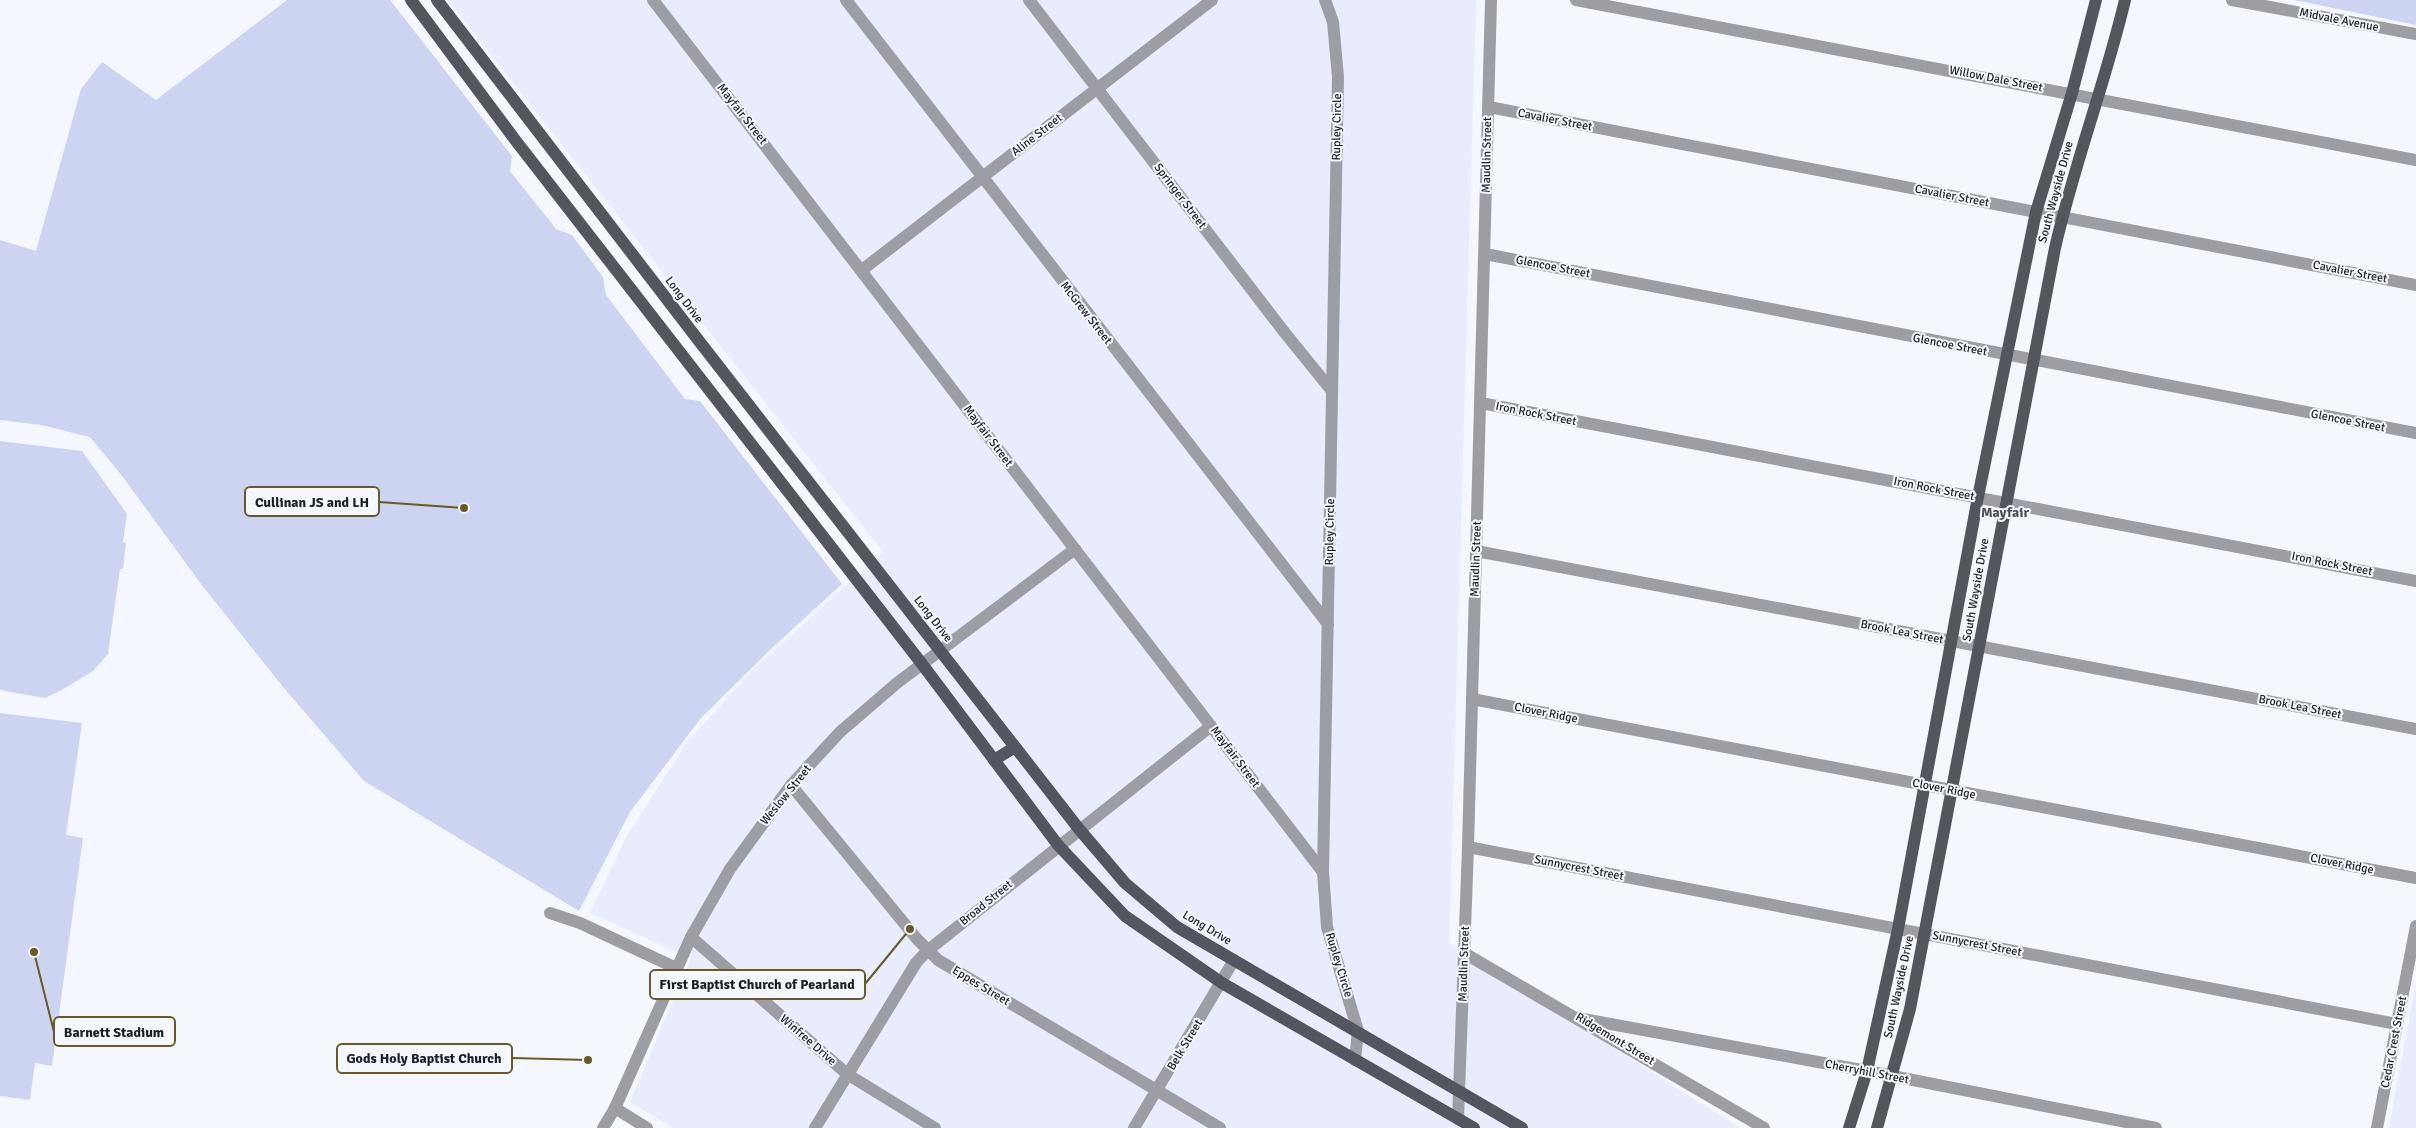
<svg xmlns="http://www.w3.org/2000/svg" width="2416" height="1128" font-family="Signika,sans-serif">
<rect width="100%" height="100%" fill="#f5f7ff"/>
<g fill="#e8ecfc">
<path d="M448,0h1028l-27,944 291,184h-1067l-43,-26 61,-144 -101,-45 37,-77 60,-94 68,-74 128,-116z"/>
<path d="M2416,982v146h-27z"/>
</g>
<g fill="#cdd4f1">
<path d="M287,0h103l122,156 -2,15 46,58 16,6 31,42 3,18 79,104 15,2 142,183 -70,64 -71,70 -71,94 -51,99 -215,-130 -80,-93 -83,-104 -78,-107 -33,-40 -49,-12 -41,-5v-180l36,11 45,-162 21,-27 54,38z"/>
<path d="M2294,0h122v25z"/>
<path d="M0,441l82,10 45,63 -4,28 3,1 -3,26h-3l-12,85 -15,17 -31,19 -17,8 -45,-8z"/>
<path d="M0,713l82,10 -16,112 17,3 -31,228 -17,-3 -5,37 -30,-4z"/>
</g>
<g fill="none" stroke-linecap="round" stroke-linejoin="round">
<g stroke="#9d9ea3" stroke-width="12">
<path d="M653,0l670,872"/>
<path d="M846,0l482,624"/>
<path d="M1029,0l256,333 47,58"/>
<path d="M1325,0l8,22 5,55 -15,795 4,55 31,104 -3,29"/>
<path d="M1576,0l840,160"/>
<path d="M2232,0l184,34"/>
<path d="M1489,107l927,178"/>
<path d="M1485,254l931,179"/>
<path d="M862,270l350,-270"/>
<path d="M1481,403l935,178"/>
<path d="M1476,551l940,178"/>
<path d="M1472,699l944,179"/>
<path d="M791,785l126,154 21,21 282,168"/>
<path d="M1468,847l929,177"/>
<path d="M550,913l30,10 96,45"/>
<path d="M691,937l156,137 88,54"/>
<path d="M1464,953l300,175"/>
<path d="M1578,1018l289,53 289,57"/>
<path d="M615,1108l32,20"/>
<path d="M1458,1119l10,-272 23,-847"/>
<path d="M603,1128l12,-20 76,-171 39,-68 61,-84 49,-53 57,-49 178,-134"/>
<path d="M815,1128l101,-165 11,-12 284,-225"/>
<path d="M1134,1128l100,-168"/>
<path d="M2377,1128l39,-202"/>
</g>
<g stroke="#53565f" stroke-width="12">
<path d="M411,0l105,141 406,523 136,181 67,71 97,67 252,145"/>
<path d="M437,0l262,341 380,488 46,54 52,44 345,201"/>
<path d="M994,760l21,-13"/>
<path d="M1849,1128l18,-57 31,-142 80,-432 58,-285 36,-119 24,-93"/>
<path d="M1877,1128l33,-119 145,-761c19,-84 50,-164 70,-248"/>
</g>
</g>
<g text-anchor="middle" dominant-baseline="central" stroke-width="4" stroke-linejoin="round" paint-order="stroke">
<g font-size="12" fill="#1d1e23" stroke="#f5f7ff">
<text transform="translate(2339 20) rotate(11)">Midvale Avenue</text>
<text transform="translate(1996 79) rotate(11)">Willow Dale Street</text>
<text transform="translate(742 114) rotate(52)">Mayfair Street</text>
<text transform="translate(1555 120) rotate(11)">Cavalier Street</text>
<text transform="translate(1337 127) rotate(-89)">Rupley Circle</text>
<text transform="translate(1037 135) rotate(-38)">Aline Street</text>
<text transform="translate(1487 155) rotate(-89)">Maudlin Street</text>
<text transform="translate(2056 192) rotate(-75)">South Wayside Drive</text>
<text transform="translate(1180 196) rotate(53)">Springer Street</text>
<text transform="translate(1952 196) rotate(11)">Cavalier Street</text>
<text transform="translate(1553 267) rotate(11)">Glencoe Street</text>
<text transform="translate(2350 272) rotate(11)">Cavalier Street</text>
<text transform="translate(684 300) rotate(53)">Long Drive</text>
<text transform="translate(1086 313) rotate(52)">McGrew Street</text>
<text transform="translate(1950 345) rotate(11)">Glencoe Street</text>
<text transform="translate(1536 414) rotate(11)">Iron Rock Street</text>
<text transform="translate(2348 421) rotate(11)">Glencoe Street</text>
<text transform="translate(988 436) rotate(53)">Mayfair Street</text>
<text transform="translate(1934 489) rotate(11)">Iron Rock Street</text>
<text transform="translate(1330 532) rotate(-89)">Rupley Circle</text>
<text transform="translate(1476 559) rotate(-88)">Maudlin Street</text>
<text transform="translate(2332 564) rotate(11)">Iron Rock Street</text>
<text transform="translate(1976 590) rotate(-80)">South Wayside Drive</text>
<text transform="translate(933 619) rotate(52)">Long Drive</text>
<text transform="translate(1902 632) rotate(11)">Brook Lea Street</text>
<text transform="translate(2300 707) rotate(11)">Brook Lea Street</text>
<text transform="translate(1546 713) rotate(11)">Clover Ridge</text>
<text transform="translate(1235 757) rotate(53)">Mayfair Street</text>
<text transform="translate(1944 789) rotate(11)">Clover Ridge</text>
<text transform="translate(786 795) rotate(-51)">Weslow Street</text>
<text transform="translate(2342 864) rotate(11)">Clover Ridge</text>
<text transform="translate(1579 868) rotate(11)">Sunnycrest Street</text>
<text transform="translate(986 903) rotate(-39)">Broad Street</text>
<text transform="translate(1207 928) rotate(31)">Long Drive</text>
<text transform="translate(1977 944) rotate(11)">Sunnycrest Street</text>
<text transform="translate(1464 964) rotate(-88)">Maudlin Street</text>
<text transform="translate(1339 965) rotate(73)">Rupley Circle</text>
<text transform="translate(981 986) rotate(31)">Eppes Street</text>
<text transform="translate(1899 987) rotate(-78)">South Wayside Drive</text>
<text transform="translate(1615 1039) rotate(31)">Ridgemont Street</text>
<text transform="translate(808 1040) rotate(41)">Winfree Drive</text>
<text transform="translate(2394 1042) rotate(-79)">Cedar Crest Street</text>
<text transform="translate(1185 1045) rotate(-59)">Belk Street</text>
<text transform="translate(1867 1072) rotate(11)">Cherryhill Street</text>
</g>
<g font-size="14" font-weight="bold" fill="#4d505a" stroke="#f5f7ff">
<text x="2005" y="512">Mayfair</text>
</g>
</g>
<path fill="none" stroke="#685a27" stroke-width="2" d="M464 508L379 502M910 929L865 984M34 952L54 1032M588 1060L512 1058"/>
<g fill="#685a27" stroke="#f5f7ff" stroke-width="2">
<circle cx="464" cy="508" r="5"/>
<circle cx="910" cy="929" r="5"/>
<circle cx="34" cy="952" r="5"/>
<circle cx="588" cy="1060" r="5"/>
</g>
<g fill="#f5f7ff" stroke="#685a27" stroke-width="2">
<rect x="245" y="487" width="134" height="29" rx="5"/>
<rect x="650" y="970" width="215" height="29" rx="5"/>
<rect x="54" y="1017" width="121" height="29" rx="5"/>
<rect x="337" y="1044" width="175" height="29" rx="5"/>
</g>
<g font-size="14" text-anchor="middle" font-weight="bold" fill="#1d1e23">
<text x="312" y="507">Cullinan JS and LH</text>
<text x="757" y="989">First Baptist Church of Pearland</text>
<text x="114" y="1037">Barnett Stadium</text>
<text x="424" y="1063">Gods Holy Baptist Church</text>
</g>
</svg>
